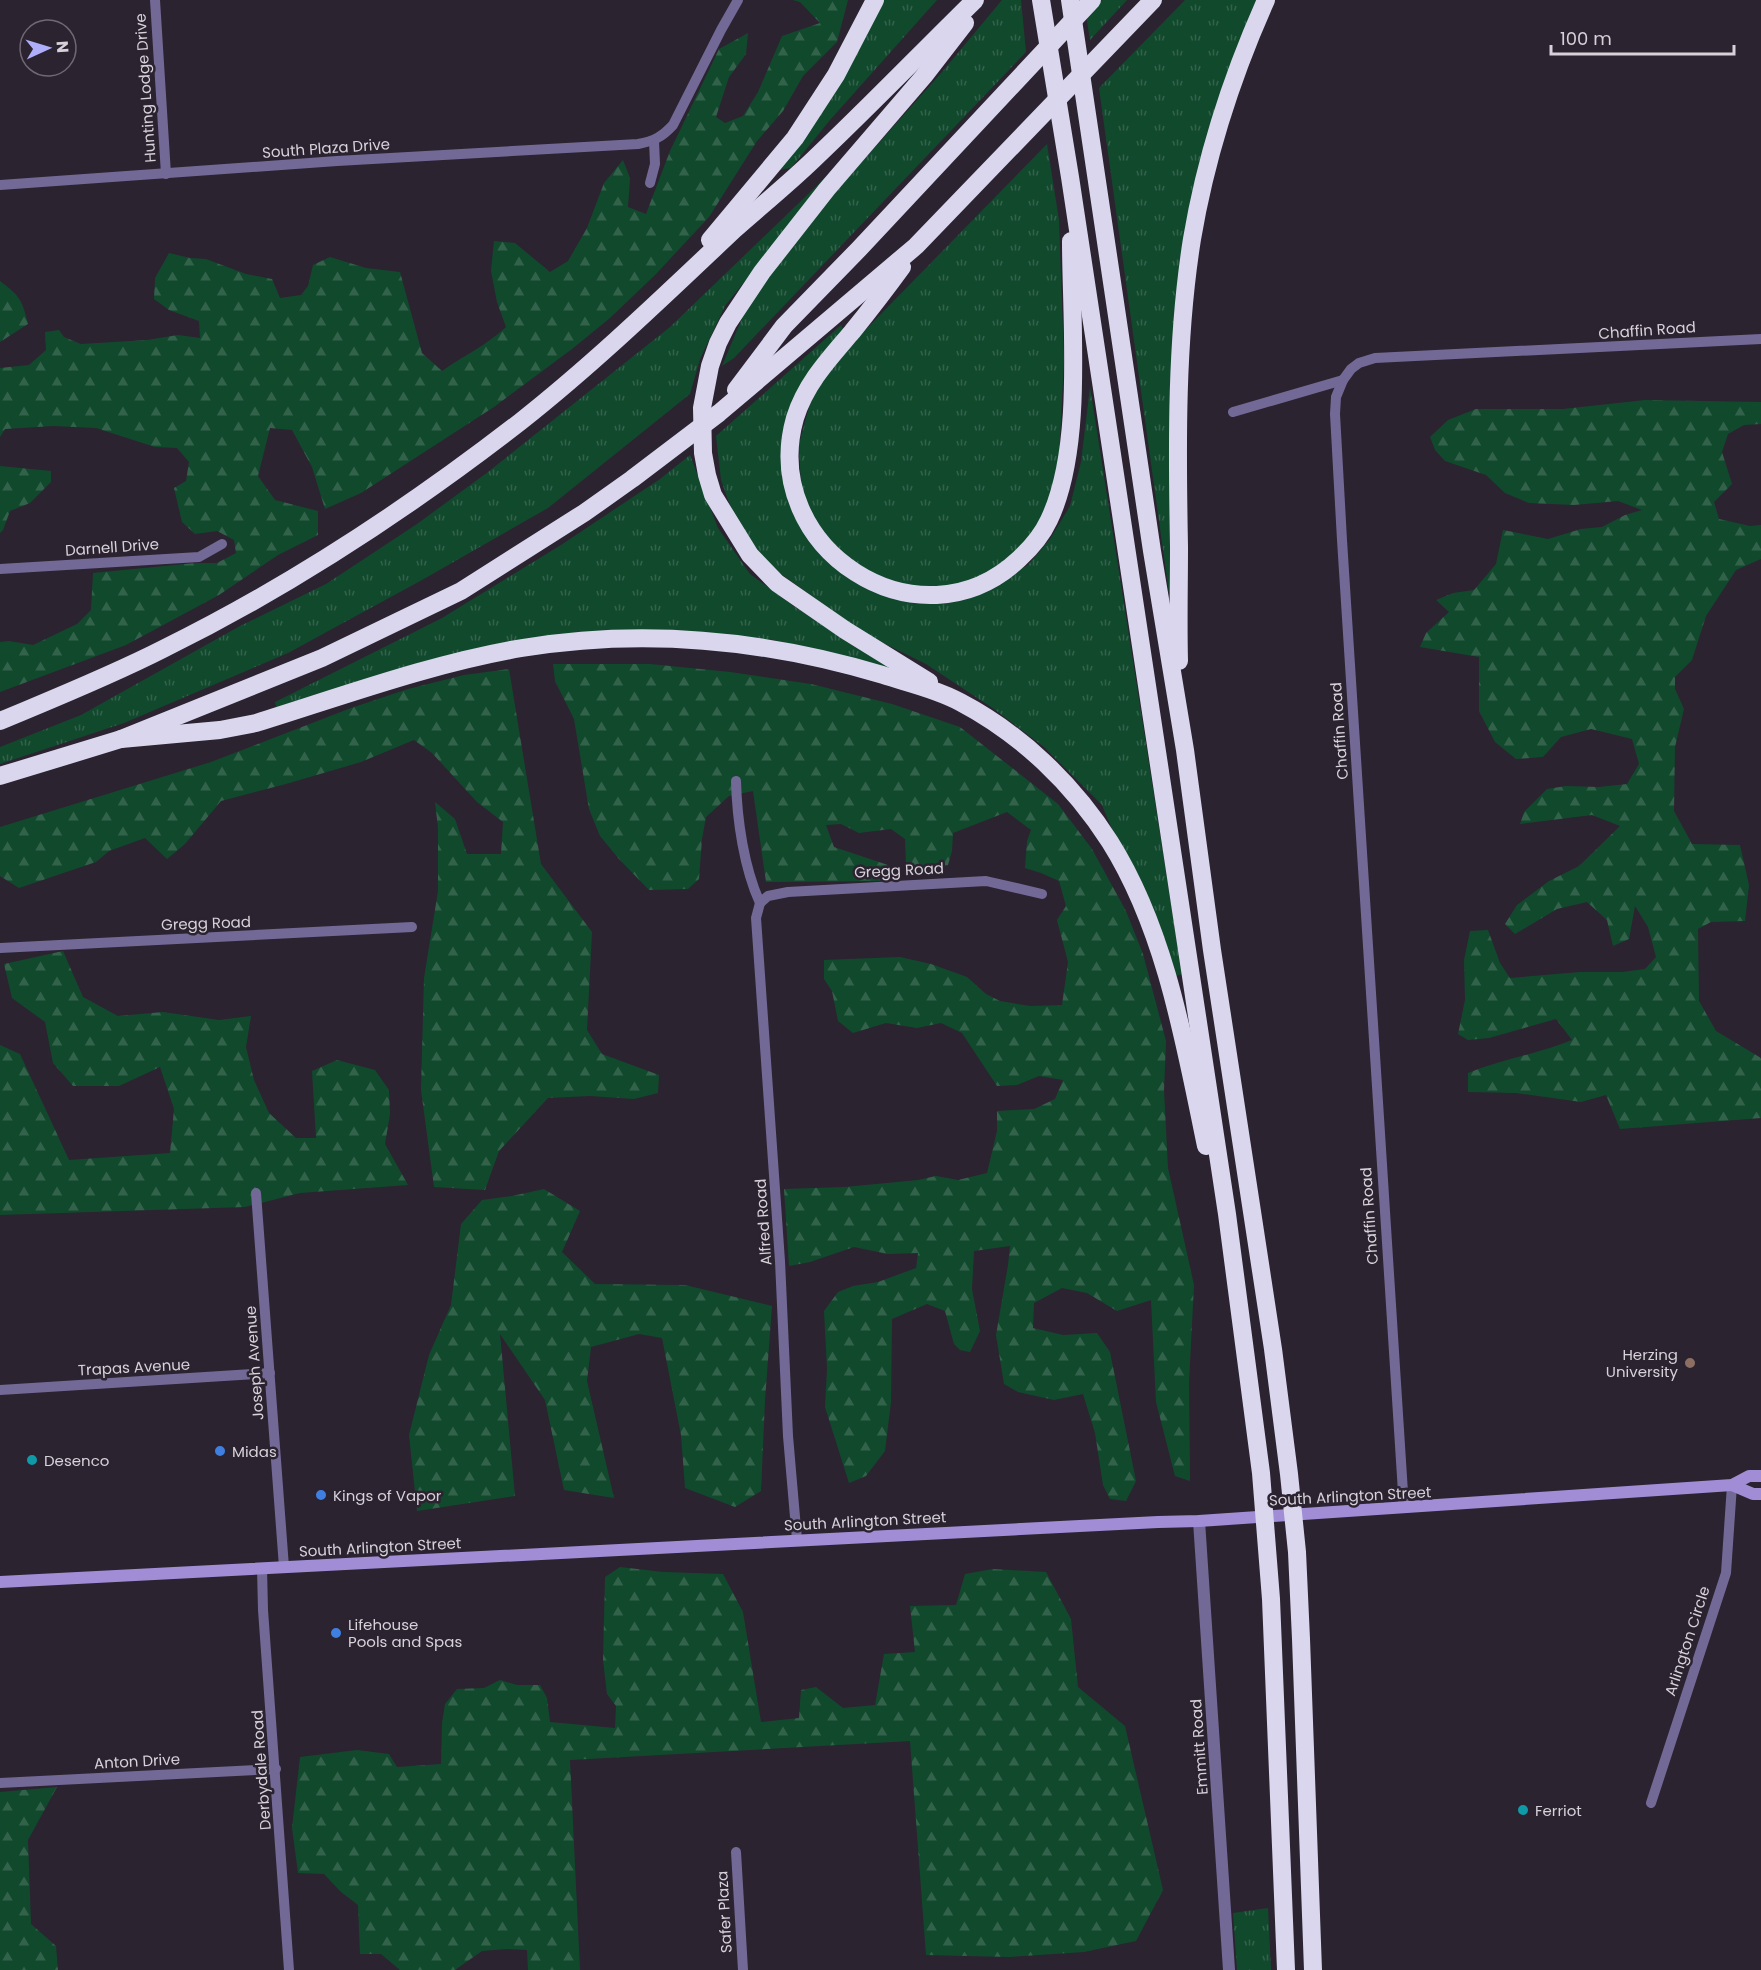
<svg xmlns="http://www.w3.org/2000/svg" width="1761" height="1970" font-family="Poppins,sans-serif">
<defs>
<pattern id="grass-tufts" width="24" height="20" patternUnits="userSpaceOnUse" patternTransform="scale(1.5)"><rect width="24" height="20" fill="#11492d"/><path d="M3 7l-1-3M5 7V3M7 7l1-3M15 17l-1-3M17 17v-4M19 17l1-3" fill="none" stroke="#33624b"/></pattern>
<pattern id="forest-firs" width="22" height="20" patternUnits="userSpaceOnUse" patternTransform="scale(1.5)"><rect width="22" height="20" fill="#11492d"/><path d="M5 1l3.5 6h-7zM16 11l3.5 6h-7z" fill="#33624b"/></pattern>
</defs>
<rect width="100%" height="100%" fill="#2b2330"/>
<g fill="url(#grass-tufts)">
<path d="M877,0h60l-107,120 -39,48 -14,2z"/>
<path d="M1002,0h19l5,52 -292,306 -12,8 23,-55 58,-83 139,-156z"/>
<path d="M1102,0h25l-37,40 -4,-25z"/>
<path d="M1185,0h73l-75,249 -9,337 -5,7 -70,-505z"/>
<path d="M1047,144l12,76 5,139 -5,101 -10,45 -16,30 -25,27 -42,21 -30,4h-26l-59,-22 -38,-44 -12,-33 -2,-44 15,-55 23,-30z"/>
<path d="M831,172l-106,134 -25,53 -10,35 -142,114 -126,72 -134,73 -164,70 -124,41v-17l81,-32 159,-89 86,-42 91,-60 71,-52 182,-145z"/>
<path d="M841,325l3,6 -40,53 -10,121 98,91 97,-10 39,-21 22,-26 20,-33 11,-44 9,-75 92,587 -9,3 -71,-172 -58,-58 -50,-38 -68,-45 -61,-30 -98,-70 -29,-36 -17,-48 -5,-44z"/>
<path d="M690,455l28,73 32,46 45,33 95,57 -3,4 -113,-28 -31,-3 -139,-5 -327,78 -2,-8 167,-84 119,-73 99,-66z"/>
<path d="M1268,1908l3,62h-34l-4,-57z"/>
</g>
<g fill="url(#forest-firs)">
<path d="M793,0h55l-11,42 -34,34 -20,35 -26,30 -48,76 -53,57 -46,44 -38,31 -78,58 -133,86 -36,16 -13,-42 -20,-37 -22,-2 -12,48 17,24 43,11v24l-40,20 -59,40 -93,50 -126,47v-50l9,-1 24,4 44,-21 14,-14 2,-37 102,-10h22l19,-10 -2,-13 -17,-9 -22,3 -13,-12 -8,-34 12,-7 3,-19 -12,-14 -22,-1 -59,-19 -43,-2 -48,3 -5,8v-69l29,-3 17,-15 -1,-18 14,-2 5,7 17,7 66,-4 31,-5 22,3 -1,-17 -30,-11 -15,-11 1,-21 14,-25 21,5 16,1 40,15 26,5 8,19 21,-3 7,-9 5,-21 17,-8 36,11 34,4 22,81 20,18c21,-15 45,-26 64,-44l-9,-25 -6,-31 3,-30 21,2 35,29 18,-11 19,-33 17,-45 19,-23 7,18 -2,29 18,7 24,-63 49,-102 29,-16 -2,21 -17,23 -13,40 9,6 18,-7 15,-24 24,-56 38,-13 -20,-21z"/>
<path d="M0,281c20,15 22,19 28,43l-28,18z"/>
<path d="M1645,400l116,2v22l-17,1 -16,9 -6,18 10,32 -18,18 5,17 31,7 11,-1v34l-25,11 -30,46 -14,44 -17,17v12l9,20 -9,38 -1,64 18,33 48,1 9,40 -4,36 -34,1 -13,7 1,72 17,30 45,27v60l-141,11 -14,-34 -25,7 -65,-9 -48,-1v-19c34,-14 70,-19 104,-33l-16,-21 -67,19 -21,2 -10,-6 7,-34 -1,-40 6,-29 18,-1 12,33 10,15 70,-6h42l23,-3 11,-12 -8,-30 -13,-21 -6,33 -16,7 -6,-26 -20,-18 -30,7 -42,25 -10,-10 12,-19 32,-24 30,-15 41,-40 -28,-11 -72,9 4,-12 23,-23 19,-3 33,1 28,-3 12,-20 -7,-25 -41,-10 -30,8 -18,20 -27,2 -21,-17 -16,-31v-54l-59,-10 6,-14 23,-21 -13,-12 17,-7 21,-3 22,-26 7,-34 45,9 33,-10 21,-2 23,-12 17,-5 -24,-9 -44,4 -45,-2 -24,-10 -19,-18 -41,-14 -10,-11 -5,-13 18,-17 28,-11h87z"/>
<path d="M0,466l51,5v11l-21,21 -20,8 -7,19 -3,3z"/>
<path d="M553,664h97l80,8 81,12 81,20 68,23 98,77 34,45 34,62 17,43 23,87 -2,49 4,78 26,117 -5,97 1,99 -15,-5 -19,-74 -5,-102 -34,11 -30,-18 -25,-5 -28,15 -1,25 30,7 34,-2 13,19 26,129 -10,20 -16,-2 -7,-14 -8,-52 -12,-39 -29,6 -36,-8 -14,-8 -8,-49 12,-70 2,-19 -36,5 -2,38 8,42 -10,21 -10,-2 -6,-6 -9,-33 -18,-7 -35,15 -1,83 -6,49 -19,25 -17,7 -24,-76 2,-38 -3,-58 14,-19 15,-6 25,-4 38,-14 2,-15 -30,1 -34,-7 -44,15 -21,4 -5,-77 61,-2 73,-7 18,-4 22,4 29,-7 10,-42v-20l37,-2 21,-10 8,-19 -24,-4 -22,9 -20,1 -35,-53 -21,-10 -24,5 -31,-5 -33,10 -15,-12 -6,-30 -8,-12v-19l76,-3 31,7 36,13 19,17 14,7 30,5 32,-1 6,-43 -11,-42 9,-14 -7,-25 -18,-8 -16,-5 2,-27 4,-11 -24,-18 -54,21 -1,18 -4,14 -21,6 -21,-6 -1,-26 -14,-10 -32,4 -18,-9 -15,1 8,22 57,19 -11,15 -114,1 -13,-91 -24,5 -23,21 -4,22 -3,40 -11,10 -39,1 -30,-31 -19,-23 -11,-27 -15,-90 -19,-38z"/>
<path d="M509,669l32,195 51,68 -5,98 15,24 57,21 -1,18 -24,6 -44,-3 -42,2 -49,53 -14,39 -51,-3 -13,-97 3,-112 14,-87v-63l-3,-26 20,17 12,35h34l2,-32 -26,-20 -45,-49 -18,-13 -53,22 -75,22 -65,17 -36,43 -18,15 -22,-21 -36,13 -13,11 -77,26 -19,-12v-49l211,-65 140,-54 57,-19 56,-14z"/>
<path d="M63,951l20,46 35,19 45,-4 56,8 32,-4 -5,31 8,33 15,33 27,25h20l-4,-67 25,-11 38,10 14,20 1,24 -5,30 23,41 -108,8 -55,14 -245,8v-170l20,9 49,106 101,-7 4,-44 -14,-42 -41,19h-46l-20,-23 -8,-41 -33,-24 -8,-34z"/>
<path d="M544,1189l36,22 -18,41 33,32 90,1 87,21 -7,94 -4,91 -26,16 -50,-19 -4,-53 -19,-97 -23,-4 -48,13 -4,34 27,117 -50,-8 -19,-90 -45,-66 15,162 -98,15 -8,-76 20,-80 22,-50 10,-81 21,-24 30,-4z"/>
<path d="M620,1567l43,5 60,2 20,38 18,110 38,-4 2,-28 15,-3 27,21 32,-3 9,-51 31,-2 -5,-46 46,-1 9,-31 28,-5 53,3 25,47 7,68 47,39 38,164 -27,51 -52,11 -75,5 -83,-2 -16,-214 -340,19 10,210h-52l-1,-20 -20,-1 -25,2 -27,19h-55l-19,-16h-21l-2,-49 -17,-13 -17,-18 -26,-1 -6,-45 8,-71 57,-7 32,4 8,13 44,-3 1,-41 3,-19 12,-15 27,-1 16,-8 17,5h23l7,13 3,24 65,6 1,-22 -9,-12 -4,-34 2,-83z"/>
<path d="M57,1787l-29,53 3,84 25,22 2,24h-58v-178z"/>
</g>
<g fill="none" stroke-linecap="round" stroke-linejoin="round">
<g stroke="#736996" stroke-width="10">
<path d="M155,0l11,174"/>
<path d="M650,183l5,-19 -1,-23"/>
<path d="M0,185l337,-24 301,-17c16,-3 24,-7 35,-19l48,-95 17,-30"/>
<path d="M1233,412l110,-32"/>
<path d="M0,569l199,-12 23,-13"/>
<path d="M736,781c1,39 8,87 24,122"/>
<path d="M760,903l-4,15 24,343 8,175 9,104"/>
<path d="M760,903l8,-7 20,-4 198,-11 56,13"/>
<path d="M0,948l412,-21"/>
<path d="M256,1193l28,374"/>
<path d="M0,1390l270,-17"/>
<path d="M1404,1508l-62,-968 -7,-126 1,-17 7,-17 8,-11 8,-6 16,-5 386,-19"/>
<path d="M262,1568l1,42 26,360"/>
<path d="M0,1783l276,-14"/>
<path d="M1651,1803l75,-230 6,-88"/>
<path d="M736,1852l7,118"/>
</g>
<path stroke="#736996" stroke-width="12" d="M1199,1521l30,449"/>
<g stroke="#a08dd6" stroke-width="12">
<path d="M1732,1485l21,9h8"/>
<path d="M0,1582l1158,-60 41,-1 533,-36 17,-9h12"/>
</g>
<g stroke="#dad6ed" stroke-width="18">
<path d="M1041,0l29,177 157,1037 34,259 10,126 15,371"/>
<path d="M1070,0l82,551 33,199 27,200 61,399 16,125 8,78 4,87 12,331"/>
<path d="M710,240l85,-102 41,-63 39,-75"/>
<path d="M902,267c-16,22 -33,44 -50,65 -23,27 -46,51 -57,86 -37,130 124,235 224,141 12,-11 23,-24 30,-39 35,-73 22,-198 22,-279"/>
<path d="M736,390l48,-64 75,-77 233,-249"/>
<path d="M1179,661c-1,-38 0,-76 0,-114 -2,-103 -3,-207 13,-308 14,-83 40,-163 74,-239"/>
<path d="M929,682l-84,-52 -68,-47 -27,-28 -37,-60 -6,-20 -4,-22 -1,-45 8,-42 8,-23 10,-20 34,-51 65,-83 97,-113 41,-53"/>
<path d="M0,721c55,-23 110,-45 163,-72 126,-62 246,-141 357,-227 76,-60 145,-127 215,-193 26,-23 53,-45 78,-69 55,-52 108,-107 162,-160"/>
<path d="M121,739l99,-9 36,-7c87,-27 177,-60 266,-75 121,-20 244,-8 361,27 25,8 53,14 77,27 61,32 113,82 150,140 56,89 75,203 96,304"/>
<path d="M0,776l121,-37 201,-81 139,-67 123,-78 48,-34 87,-66 197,-167 237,-246"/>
</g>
</g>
<circle fill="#8d6e63" stroke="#2b2330" stroke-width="2" cx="1690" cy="1363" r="6"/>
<g fill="#3f7fe0" stroke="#2b2330" stroke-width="2">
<circle cx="220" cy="1451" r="6"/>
<circle cx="321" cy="1495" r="6"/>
<circle cx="336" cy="1633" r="6"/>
</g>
<g fill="#0f9aa8" stroke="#2b2330" stroke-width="2">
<circle cx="32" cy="1460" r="6"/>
<circle cx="1523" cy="1810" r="6"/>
</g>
<g text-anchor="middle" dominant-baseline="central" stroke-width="5" stroke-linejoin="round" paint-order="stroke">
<g font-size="15" fill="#d7d2da" stroke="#2b2330">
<text transform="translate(145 88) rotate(-94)">Hunting Lodge Drive</text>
<text transform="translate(326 148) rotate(-4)">South Plaza Drive</text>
<text transform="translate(1647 330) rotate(-4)">Chaffin Road</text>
<text transform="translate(112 547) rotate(-4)">Darnell Drive</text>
<text transform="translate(1339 731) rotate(-94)">Chaffin Road</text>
<text transform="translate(899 870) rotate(-3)">Gregg Road</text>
<text transform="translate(206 923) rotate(-2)">Gregg Road</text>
<text transform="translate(1369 1216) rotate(-94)">Chaffin Road</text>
<text transform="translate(763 1222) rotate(-94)">Alfred Road</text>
<text transform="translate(254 1363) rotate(-94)">Joseph Avenue</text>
<text transform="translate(134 1367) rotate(-3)">Trapas Avenue</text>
<text transform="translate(1350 1496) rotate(-3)">South Arlington Street</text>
<text transform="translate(865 1521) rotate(-3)">South Arlington Street</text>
<text transform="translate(380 1547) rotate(-3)">South Arlington Street</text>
<text transform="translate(1687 1641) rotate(-72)">Arlington Circle</text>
<text transform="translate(1199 1747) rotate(-94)">Emmitt Road</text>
<text transform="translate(137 1761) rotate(-3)">Anton Drive</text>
<text transform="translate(261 1770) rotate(-94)">Derbydale Road</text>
<text transform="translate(724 1912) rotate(-93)">Safer Plaza</text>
</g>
<g font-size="15" fill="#d7d2da" stroke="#2b2330" text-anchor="start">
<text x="1678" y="1354" text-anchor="end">Herzing<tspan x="1678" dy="17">University</tspan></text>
<text x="232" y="1451">Midas</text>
<text x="44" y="1460">Desenco</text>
<text x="333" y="1495">Kings of Vapor</text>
<text x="348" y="1624">Lifehouse<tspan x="348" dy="17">Pools and Spas</tspan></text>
<text x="1535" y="1810">Ferriot</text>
</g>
</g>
<g transform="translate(48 48) rotate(86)"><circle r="28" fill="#2b2330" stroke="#706974" stroke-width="1.5"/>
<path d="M0-4.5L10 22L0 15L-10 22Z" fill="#aeaefb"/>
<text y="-9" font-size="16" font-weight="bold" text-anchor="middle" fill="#d7d2da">N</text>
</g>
<path d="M1551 45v9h183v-9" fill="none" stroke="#d7d2da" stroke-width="3"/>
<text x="1560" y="45" font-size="18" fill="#d7d2da" stroke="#2b2330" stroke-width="4.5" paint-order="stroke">100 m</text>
</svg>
